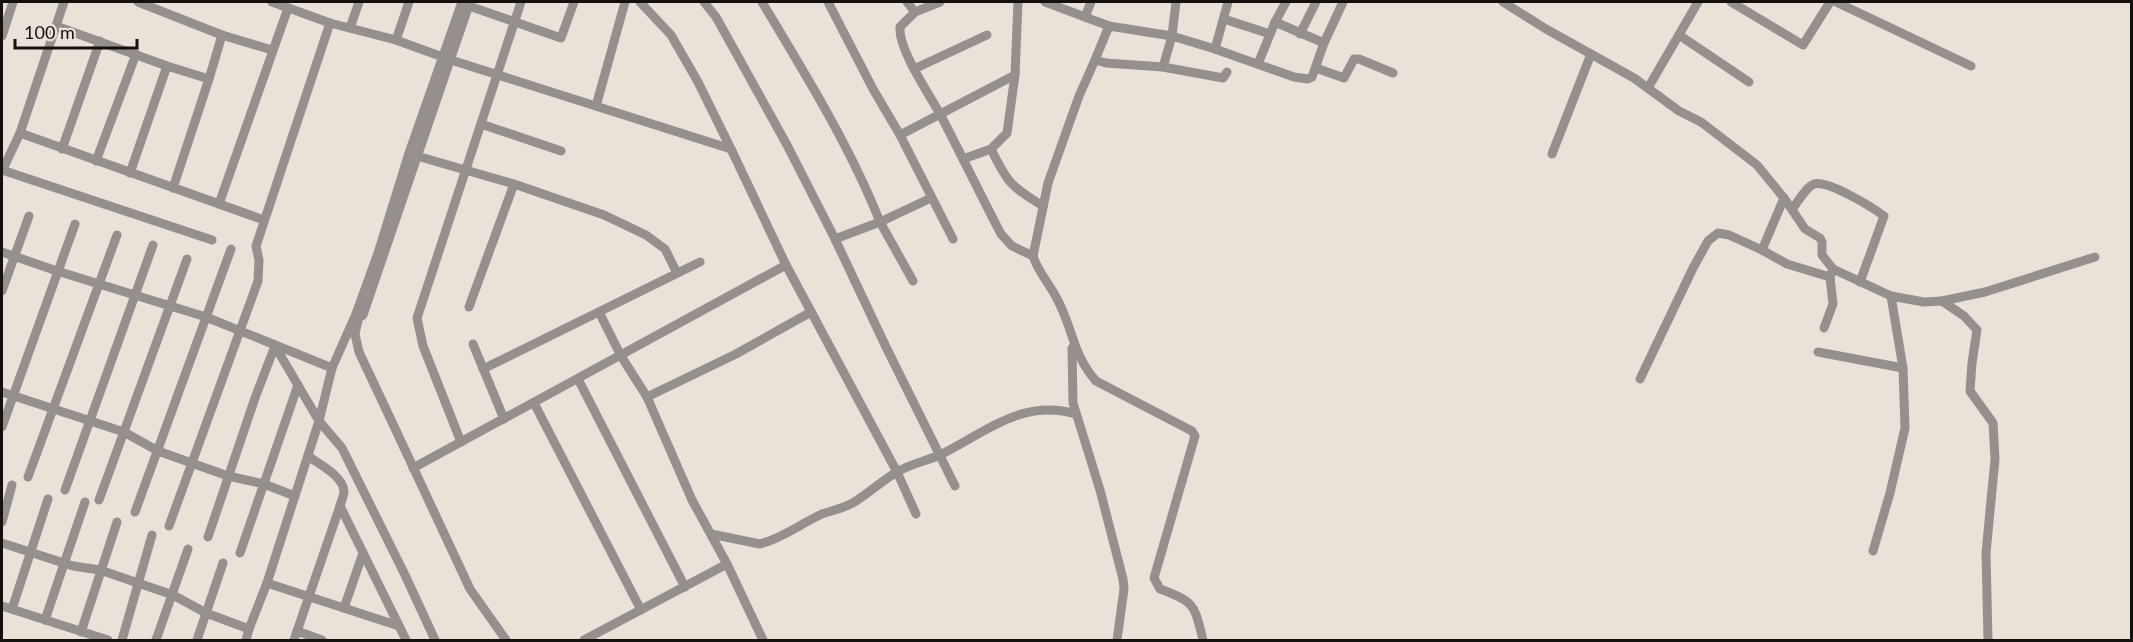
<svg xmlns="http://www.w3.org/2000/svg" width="2133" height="642" font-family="Lato,sans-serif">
<rect width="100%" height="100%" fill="#eae1d9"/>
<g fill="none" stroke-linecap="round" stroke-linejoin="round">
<g stroke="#95908e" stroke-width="9">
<path d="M138,2l84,33 50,15"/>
<path d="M272,2l58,21 66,17 55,20 280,89 55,116 111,207 19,42"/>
<path d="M640,2l31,33 27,47 33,67"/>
<path d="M704,2l12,15 71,128 48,94 45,-17c-30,-76 -76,-150 -118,-220"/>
<path d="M828,2l45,87 27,46 53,104"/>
<path d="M907,2l8,10 -15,15c-2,22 29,67 40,87 21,40 40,80 61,120l11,12 21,10"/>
<path d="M1045,2l64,24 63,10 4,-34"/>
<path d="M1503,2l43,27 88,49 45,33 22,11 56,43 27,33 21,31 15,9 2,4v13l11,14 58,27"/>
<path d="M1731,2l72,43 27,-43"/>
<path d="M1836,2l135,64"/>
<path d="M469,6l92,32 13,-36"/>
<path d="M915,12l25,-10"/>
<path d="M1085,17l6,-15"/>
<path d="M1224,19l46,15"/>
<path d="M1275,22l49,21"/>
<path d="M56,26l111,40"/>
<path d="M1109,26l-14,34 11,3 57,4 9,-31 43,13 79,28 14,2 4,-2 12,-34 19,-41"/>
<path d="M350,28l9,-26"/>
<path d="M1300,34l16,-32"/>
<path d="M1679,35l70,47"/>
<path d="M2,36l11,-34"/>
<path d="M396,40l13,-38"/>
<path d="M1215,49l13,-47"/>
<path d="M1095,60l-16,36 -31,87 -15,73c5,16 16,27 23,41 17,30 16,57 40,84l96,50 3,5 -41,142 6,11c36,13 34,16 43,51"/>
<path d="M1258,64l17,-42 11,-20"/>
<path d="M1163,67l60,11 4,-6"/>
<path d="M1316,68l28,10 10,-19h5l34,14"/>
<path d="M914,69l73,-34"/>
<path d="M1648,88l50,-86"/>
<path d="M596,106l29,-104"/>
<path d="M481,124l80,27"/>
<path d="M20,133l244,87"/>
<path d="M900,135l115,-60"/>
<path d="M62,149l38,-108"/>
<path d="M991,149c17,35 20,37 52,57"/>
<path d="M1552,154l39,-100"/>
<path d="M417,156l97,28 90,31 42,20 19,14 12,24"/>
<path d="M963,159l28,-10 16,-16 8,-58 3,-73"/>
<path d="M96,161l40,-107"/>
<path d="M2,170l210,70"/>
<path d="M2,171l18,-38 44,-131"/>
<path d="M130,173l37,-107 42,13 13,-44"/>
<path d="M173,188l36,-109"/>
<path d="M219,204l69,-196"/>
<path d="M1792,209c6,-7 14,-22 22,-25 14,-4 58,23 70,32l-24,66"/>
<path d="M835,239l51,108 69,139"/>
<path d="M1762,250l22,-52"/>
<path d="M2,252l55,19 149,46 126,51"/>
<path d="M913,281l-33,-59 51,-24"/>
<path d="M2,291l27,-75"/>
<path d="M1942,301l43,-9 110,-35"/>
<path d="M469,307l45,-123"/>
<path d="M599,312l22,44 26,41 45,103 35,64 36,76"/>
<path d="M356,314l4,3 3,-2 107,-313"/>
<path d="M358,320l-3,14 4,18 33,70 78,167 36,51"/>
<path d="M1824,328l9,-24 -3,-27"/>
<path d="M473,344l31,75"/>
<path d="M275,346l44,75 23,27 63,127 30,65"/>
<path d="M1072,348l1,55 27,87 23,89 1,10 -7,51"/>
<path d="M1818,352l85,16"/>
<path d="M483,369l217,-107"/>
<path d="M578,379l107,208"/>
<path d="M1640,379l53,-111 15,-27 10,-8 11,2 33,15 25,14 43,13 3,-8"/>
<path d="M2,392l122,40 34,19 70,25 36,8 31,12"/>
<path d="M647,397l89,-43 75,-42"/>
<path d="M534,403l107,207"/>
<path d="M2,427l73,-203"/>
<path d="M461,442l-38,-96 -6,-28 104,-316"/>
<path d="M413,468l373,-203"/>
<path d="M28,477l89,-242"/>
<path d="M65,490l88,-245"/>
<path d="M99,500l88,-241"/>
<path d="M340,506l66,134"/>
<path d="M135,512l96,-263"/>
<path d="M2,522l10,-37"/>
<path d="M169,526l89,-245 1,-21 -3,-14 74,-223"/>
<path d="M711,534l49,10c23,-6 40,-20 62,-30 11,-4 24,-6 34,-13 14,-9 27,-21 41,-29 13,-8 29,-11 43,-17 45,-22 82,-57 136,-41"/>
<path d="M208,537l47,-139 20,-52"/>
<path d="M2,543l71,23 27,4 73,25 33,18 43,16 -3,11"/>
<path d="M1873,551l17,-58 15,-65 -2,-60 -12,-72 33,6 18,-1 22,15 13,14 -5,33 -2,28 23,32 2,36 -9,94 2,87"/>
<path d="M240,553l58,-168"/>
<path d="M267,583l132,43"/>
<path d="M2,606l106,34"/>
<path d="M344,608l19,-55"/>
<path d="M12,609l36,-110"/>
<path d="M45,620l40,-118"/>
<path d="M249,629l18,-46 52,-162 13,-53 24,-54 22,-61 31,-100 53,-151"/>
<path d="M297,631l25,9"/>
<path d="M81,632l36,-110"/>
<path d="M122,640l30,-105"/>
<path d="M156,640l32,-91"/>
<path d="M197,640l26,-77"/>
<path d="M294,640l46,-134c1,-4 4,-11 4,-15 -1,-15 -25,-27 -36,-35"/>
<path d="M584,640l143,-76"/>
</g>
</g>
<rect width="2133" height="642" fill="none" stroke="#13100e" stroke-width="6"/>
<path d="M15 39v9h122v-9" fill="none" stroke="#13100e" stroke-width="3"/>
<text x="24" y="39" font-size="18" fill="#13100e" stroke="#eae1d9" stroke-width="4.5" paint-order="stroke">100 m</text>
</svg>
